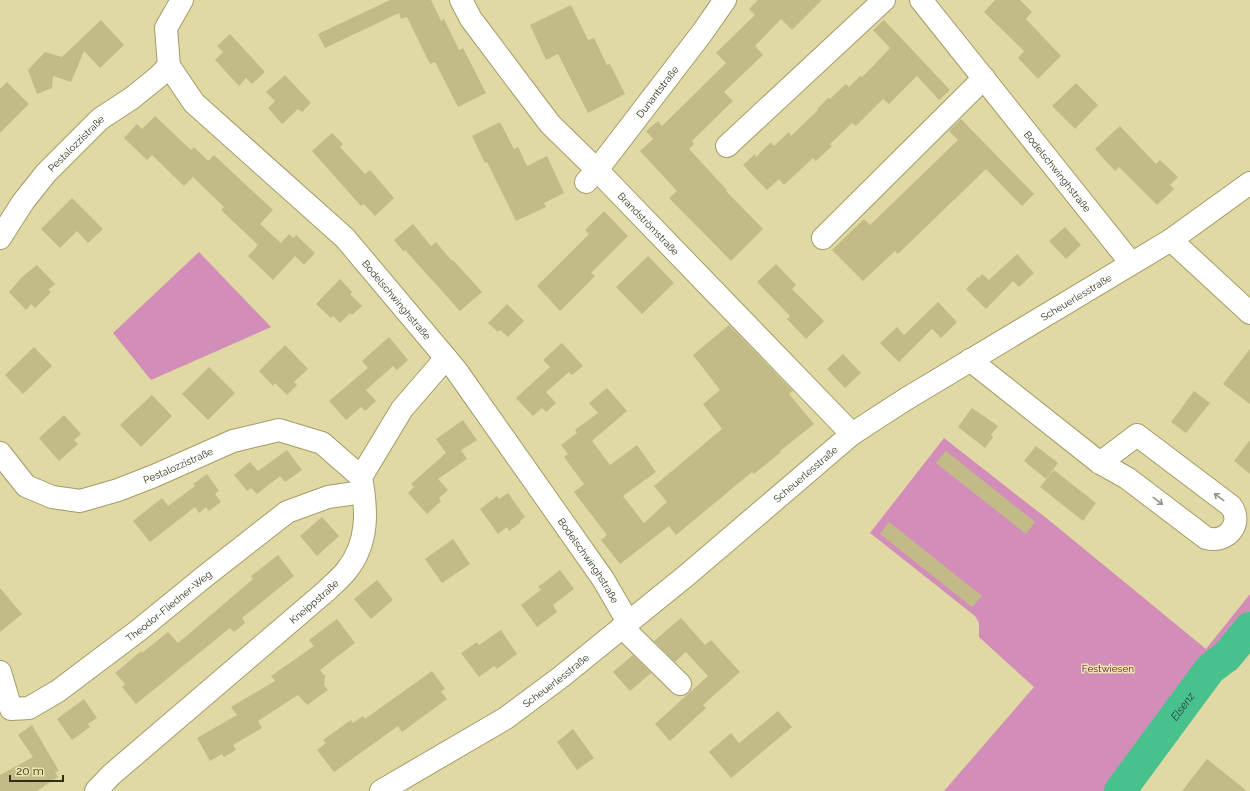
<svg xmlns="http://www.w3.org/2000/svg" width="1250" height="791" font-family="Raleway,sans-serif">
<rect width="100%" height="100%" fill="#e0d9a3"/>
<g fill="#d28eb9">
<path d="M199,252l72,75 -120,53 -38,-47z"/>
<path d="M944,438l106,83 156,128 44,-55v58l-15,19 -21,-16 -90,118 16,12 -3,6h-193l90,-104 -55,-50v-14l-4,-7 -105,-83z"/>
</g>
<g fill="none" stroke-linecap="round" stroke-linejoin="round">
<path stroke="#49c18d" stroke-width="32" id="s1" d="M1120,791l90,-122 17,-13 23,-28"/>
</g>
<g fill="#c3bb87">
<path d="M390,0h41l10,21 3,-2 15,31 4,-2 23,45 -28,14 -23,-45 -5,2 -23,-47 -6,2 -2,-6 -74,35 -7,-14z"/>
<path d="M758,0h64l-30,30 -11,-11 -26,27 8,9 -39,37 9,9 -41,40 2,3 -5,5 38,41 -1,1 37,38 -32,32 -62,-63 8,-7 -37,-40 13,-12 -7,-8 12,-10 4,5 64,-63 -10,-10 39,-38 -6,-6z"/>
<path d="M995,0h25l12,12 -6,7 35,37 -23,23 -20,-21 6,-7 -40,-39z"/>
<path d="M571,5l17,35 6,-2 13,27 3,-1 15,30 -37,19 -30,-59 -12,6 -16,-35z"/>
<path d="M101,20l23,25 -24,23 -16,-17 -13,31 -18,-6 -1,12 -15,6 -9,-24 17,-18 17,5z"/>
<path d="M884,20l66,70 -11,10 -22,-24 -28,28 -6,-5 -27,27 -4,-3 -22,21 2,2 -16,15 -3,-3 -29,27 -5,-6 -12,11 -24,-25 12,-11 1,3 15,-15 3,4 15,-14 2,4 27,-26 -1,-1 11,-11 2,1 16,-15 3,3 11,-11 2,1 14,-14 14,-15 -17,-18z"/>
<path d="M230,34l35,38 -13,12 -6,-6 -7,8 -24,-26 8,-8 -6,-6z"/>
<path d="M285,75l26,28 -9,9 -4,-3 -16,15 -14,-16 7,-7 -9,-9z"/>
<path d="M7,82l22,22 -29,29v-44z"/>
<path d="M1076,83l22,22 -23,24 -23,-23z"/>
<path d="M155,116l36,34 3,-3 14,14 6,-6 59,55 -13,14 21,19 8,-9 4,4 3,-3 19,18 -11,12 -9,-9 -22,24 -25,-24 10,-11 -37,-35 3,-3 -31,-30 -9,9 -32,-31 -5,5 -23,-22 13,-14 5,5z"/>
<path d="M961,119l73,75 -12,12 -36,-37 -88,85 -3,-3 -32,30 -31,-31 32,-31 6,6 88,-85 -9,-9z"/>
<path d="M500,122l14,27 4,-2 9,19 20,-10 17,37 -20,10 2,4 -30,14 -29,-59 -2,1 -13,-27z"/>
<path d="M1120,126l36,38 4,-4 18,17 -8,8 4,4 -17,16 -38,-38 -4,4 -20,-22z"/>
<path d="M332,133l11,11 -3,3 25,27 5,-4 24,28 -19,18 -11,-12 -3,2 -49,-55z"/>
<path d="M72,198l31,31 -15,14 -11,-12 -17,17 -19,-19z"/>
<path d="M604,211l24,25 -37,37 4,3 -35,35 -23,-25 52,-52 -4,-4z"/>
<path d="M413,224l18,22 5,-4 16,19 1,-1 29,32 -22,19 -55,-61 -1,2 -10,-12z"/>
<path d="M1065,227l16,18 -15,14 -17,-18z"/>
<path d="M1017,254l17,19 -15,14 -6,-6 -27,28 -20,-20 12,-12 1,1 3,-4 7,6z"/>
<path d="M648,256l26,27 -32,31 -26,-27z"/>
<path d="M776,264l20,21 -4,4 32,32 -18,18 -19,-20 3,-3 -33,-34z"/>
<path d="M37,265l18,19 -7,6 3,2 -16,16 -4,-4 -5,6 -17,-18 13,-15z"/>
<path d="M340,279l12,13 -2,2 12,12 -10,9 -2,-2 -10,10 -7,-7 -2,2 -15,-14z"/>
<path d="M938,302l19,20 -16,16 -9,-9 -33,33 -19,-19 17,-16 7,8z"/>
<path d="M507,304l17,17 -16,16 -8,-7 -2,2 -10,-9z"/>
<path d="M729,325l64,66 -4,3 25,30 -34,27 1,1 -27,22 -2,-2 -76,63 -7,-9 -49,38 -19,-24 6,-5 -33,-43 10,-8 -20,-27 4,-3 -7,-9 16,-12 -2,-3 23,-17 -9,-10 18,-15 20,23 -35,30 18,24 27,-20 19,27 -33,24 21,27 23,-21 -13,-16 68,-57 -19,-25 17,-14 -27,-35z"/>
<path d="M389,337l19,23 -11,10 -4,-4 -27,24 10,11 -11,10 -4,-4 -15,13 -17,-19 39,-33 -6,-7z"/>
<path d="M562,343l21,23 -11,9 -3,-3 -23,20 10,11 -10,9 -4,-4 -9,8 -17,-18 34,-31 -7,-7z"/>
<path d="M285,345l23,24 -14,13 3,3 -10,10 -12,-12 -2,3 -14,-15z"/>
<path d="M34,347l18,19 -29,28 -18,-19z"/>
<path d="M1250,349v55l-27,-20z"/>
<path d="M843,354l18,19 -16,15 -18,-19z"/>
<path d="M209,367l26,26 -27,27 -26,-26z"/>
<path d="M1194,391l16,12 -24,30 -15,-11z"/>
<path d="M152,395l20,21 -31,31 -21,-22z"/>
<path d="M972,408l26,18 -7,9 2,2 -8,11 -27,-21z"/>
<path d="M64,415l17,19 -7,6 4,4 -19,17 -20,-23z"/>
<path d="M463,420l14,20 -16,10 6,9 -29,20 10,11 -9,8 2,3 -14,13 -19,-21 6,-6 -3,-3 35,-31 -10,-14z"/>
<path d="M1250,440v34l-16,-13z"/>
<path d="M1036,446l22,17 -12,16 -22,-18z"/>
<path d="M287,450l15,20 -17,12 -5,-6 -23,18 -6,-6 -4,3 -13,-16 16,-13 8,9z"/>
<path d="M946,451l89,71 -9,12 -90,-71z"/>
<path d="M1054,470l42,33 -13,18 -43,-34z"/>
<path d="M207,474l12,17 -4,3 6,8 -12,9 -3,-4 -7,6 -4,-6 -45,35 -17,-21 29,-23 6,8 27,-20 -2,-2z"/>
<path d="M508,493l17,24 -5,4 1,1 -12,9 -2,-4 -9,7 -18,-25 17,-13 2,3z"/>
<path d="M322,517l17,19 -22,20 -17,-20z"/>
<path d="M889,522l93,74 -10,11 -92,-73z"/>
<path d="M453,539l17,25 -28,19 -17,-24z"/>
<path d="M278,555l16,21 -52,42 3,5 -11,9 -4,-4 -94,76 -14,-17 3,-3 -10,-11 26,-22 1,2 26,-21 10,11 75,-64 -2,-3z"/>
<path d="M560,570l14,19 -21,16 4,7 -20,15 -16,-22 20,-15 -3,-3z"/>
<path d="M377,580l16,20 -22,19 -17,-20z"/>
<path d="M0,588l22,26 -22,18z"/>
<path d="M681,618l24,27 6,-5 29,32 -37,33 3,3 -36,33 -15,-17 53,-48 -22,-24 -11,10 -21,-21z"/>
<path d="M337,619l18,24 -35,27 5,6 -1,9 4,5 -21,15 -9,-10 -40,26 4,7 -29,17 3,5 -12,7 -2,-3 -12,7 -13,-23 40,-23 -6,-8 44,-26 -4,-5 43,-30 -5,-6z"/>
<path d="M501,630l16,24 -20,15 -3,-3 -15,11 -18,-24 16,-11 2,3z"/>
<path d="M633,655l18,18 -21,18 -17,-19z"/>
<path d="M432,671l13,18 -4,3 6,7 -45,33 -4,-6 -64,46 -17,-22 9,-7 -3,-3 28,-20 2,3 10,-7 2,3z"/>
<path d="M84,699l13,19 -9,6 2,3 -18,13 -15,-21z"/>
<path d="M778,711l14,16 -61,51 -22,-26 22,-19 8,10z"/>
<path d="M32,725l27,46 -4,1 3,5 -21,14h-37v-16l33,-18 -15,-22z"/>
<path d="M573,729l21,29 -17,12 -20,-28z"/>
<path d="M1207,759l40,32h-65z"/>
</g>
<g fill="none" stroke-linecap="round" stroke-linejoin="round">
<defs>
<g id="minor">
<path id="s2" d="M182,0l-16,28 3,38 25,37 151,135 111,132 147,209 25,43"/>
<path id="s3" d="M461,0l10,19 79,105 47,46 255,264"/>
<path id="s4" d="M921,0l210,263"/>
<path d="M727,146l157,-146"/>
<path id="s5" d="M586,182l11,-12 105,-137 23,-33"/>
<path id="s6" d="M0,238l23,-36 23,-29 54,-54 32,-21 26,-21 11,-11"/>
<path d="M823,238l161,-160"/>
<path d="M1171,240l79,73"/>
<path d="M970,360l130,103 27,15 79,60c20,6 38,-14 25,-32l-94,-71 -37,28"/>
<path id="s7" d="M0,453l26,33 26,11 28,4 38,-11 36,-14 79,-35 46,-11 43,13 39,34"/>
<path d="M622,627l58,57"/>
<path id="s8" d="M0,672l11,37 18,-1 29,-17 81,-61 65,-53 83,-65 41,-15 35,-5"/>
<path id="s9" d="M96,791l15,-16 214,-183c7,-7 16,-14 22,-22 22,-28 20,-60 14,-93l41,-68 44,-51"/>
<path id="s10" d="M381,791l125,-73 55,-41 126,-102 165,-141 54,-35 265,-159 79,-57"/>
</g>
</defs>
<use href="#minor" stroke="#a39c69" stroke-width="24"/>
<use href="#minor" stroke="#fff" stroke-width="22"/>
</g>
<defs><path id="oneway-shaft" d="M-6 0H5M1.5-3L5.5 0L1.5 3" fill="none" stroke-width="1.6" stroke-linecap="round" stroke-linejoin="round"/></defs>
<g stroke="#98968c">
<use href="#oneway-shaft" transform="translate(1219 497) rotate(-143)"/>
<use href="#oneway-shaft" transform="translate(1158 501) rotate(37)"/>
</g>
<g text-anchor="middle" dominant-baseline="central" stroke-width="3" stroke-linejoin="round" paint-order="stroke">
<g font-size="10" fill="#312e18" stroke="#ede6b0">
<text stroke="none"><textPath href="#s5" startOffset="115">Dunantstraße</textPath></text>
<text stroke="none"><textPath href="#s6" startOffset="122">Pestalozzistraße</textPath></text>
<text stroke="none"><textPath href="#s4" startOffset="219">Bodelschwinghstraße</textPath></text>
<text stroke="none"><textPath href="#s3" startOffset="293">Brandströmstraße</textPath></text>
<text stroke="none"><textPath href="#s10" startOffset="855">Scheuerlesstraße</textPath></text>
<text stroke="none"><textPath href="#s2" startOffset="398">Bodelschwinghstraße</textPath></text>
<text stroke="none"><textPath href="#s7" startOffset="203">Pestalozzistraße</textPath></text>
<text stroke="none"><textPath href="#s10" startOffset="531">Scheuerlesstraße</textPath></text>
<text stroke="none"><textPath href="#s2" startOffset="722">Bodelschwinghstraße</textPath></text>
<text stroke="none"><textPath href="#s9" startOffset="289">Kneippstraße</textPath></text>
<text stroke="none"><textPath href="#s8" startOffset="230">Theodor-Fliedner-Weg</textPath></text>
<text stroke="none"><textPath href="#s10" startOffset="207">Scheuerlesstraße</textPath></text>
</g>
<g font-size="10" fill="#5a1346" stroke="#ede6b0">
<text x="1108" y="668">Festwiesen</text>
</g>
<g font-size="11" font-style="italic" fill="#223b2e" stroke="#ede6b0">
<text stroke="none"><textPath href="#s1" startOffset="105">Elsenz</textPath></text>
</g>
</g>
<path d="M10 775v6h53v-6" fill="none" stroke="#312e18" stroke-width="2"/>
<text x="16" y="775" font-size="12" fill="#312e18" stroke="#ede6b0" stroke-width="3" paint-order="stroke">20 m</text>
</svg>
